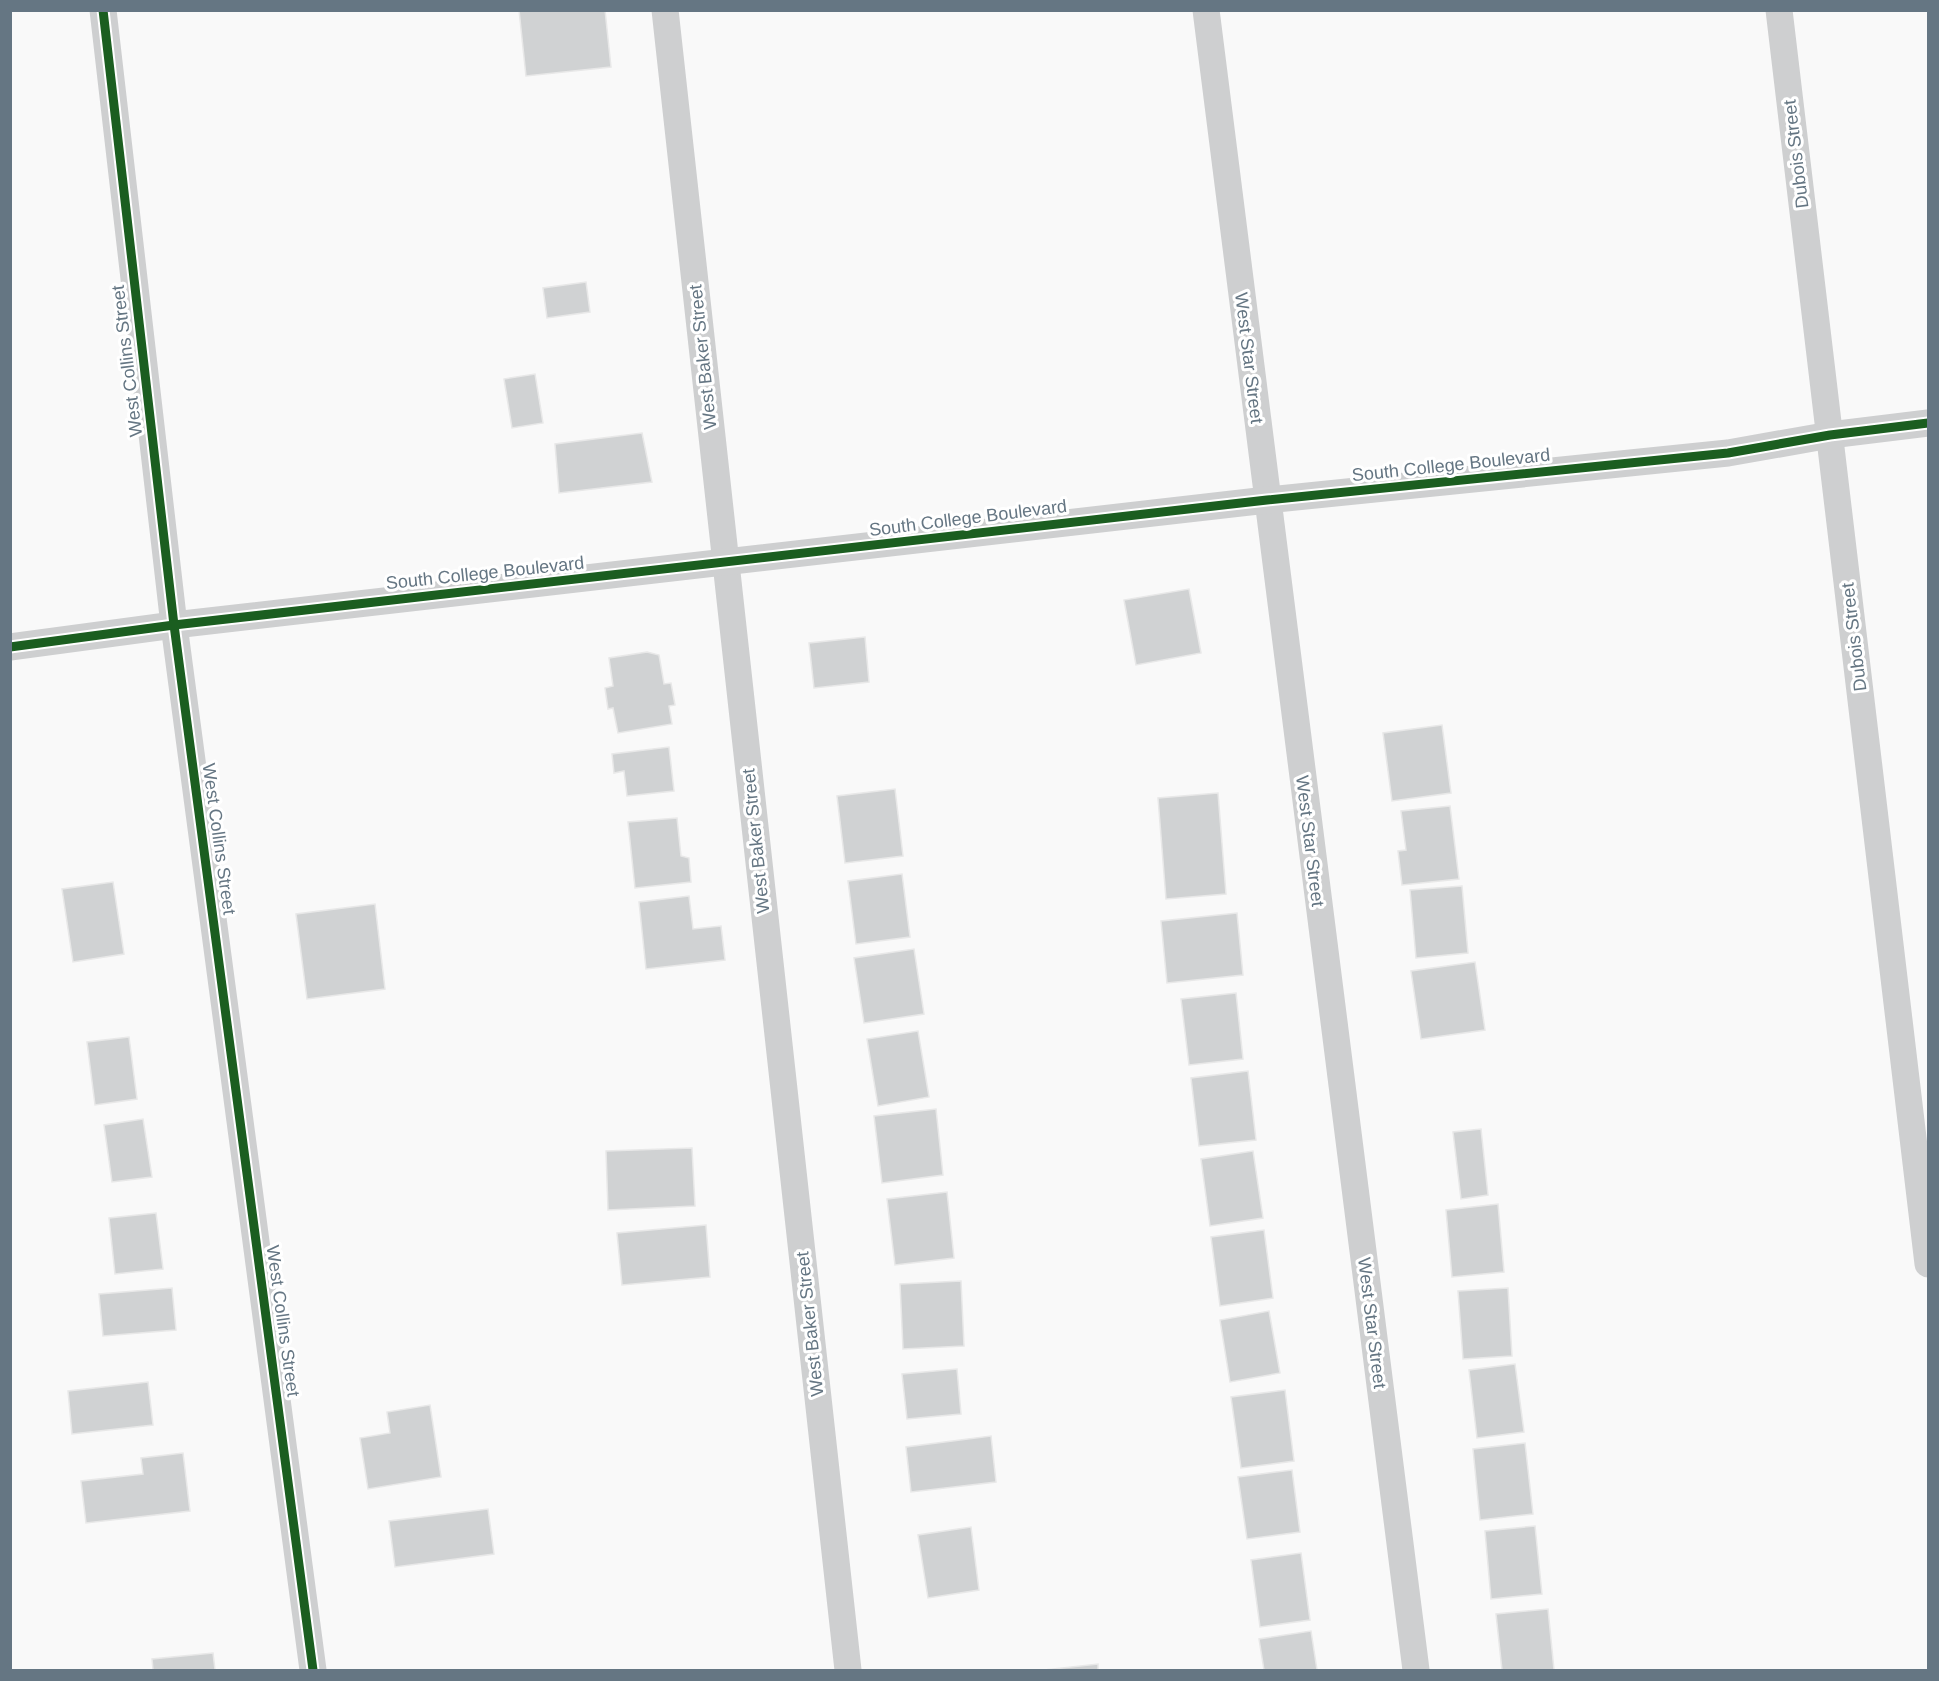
<svg xmlns="http://www.w3.org/2000/svg" width="1939" height="1681" font-family="Arial,sans-serif">
<rect width="100%" height="100%" fill="#f9f9f9"/>
<g fill="#d0d2d3" stroke="#e8e8e8" stroke-width="1.5">
<path d="M519,10h86l6,57 -85,9z"/>
<path d="M586,282l4,30 -43,6 -4,-30z"/>
<path d="M535,374l8,49 -31,5 -8,-49z"/>
<path d="M642,433l10,49 -93,11 -4,-49z"/>
<path d="M1189,589l12,64 -65,12 -12,-65z"/>
<path d="M865,637l4,45 -55,6 -5,-45z"/>
<path d="M647,652l12,3 5,29 7,-1 4,22 -6,1 3,18 -54,9 -5,-25 -5,1 -3,-21 8,-2 -4,-28z"/>
<path d="M1442,725l9,68 -59,8 -9,-68z"/>
<path d="M669,747l5,44 -47,5 -3,-25 -10,2 -2,-19z"/>
<path d="M895,789l8,67 -58,7 -8,-67z"/>
<path d="M1218,793l8,101 -60,5 -8,-101z"/>
<path d="M1450,806l9,73 -57,6 -4,-34 8,-1 -5,-39z"/>
<path d="M677,818l4,38 8,2 2,24 -56,6 -7,-66z"/>
<path d="M902,874l8,63 -54,7 -8,-63z"/>
<path d="M113,882l11,72 -51,8 -11,-73z"/>
<path d="M1462,886l6,67 -52,5 -6,-68z"/>
<path d="M689,896l4,33 28,-3 4,34 -79,9 -7,-67z"/>
<path d="M375,904l10,85 -78,10 -11,-85z"/>
<path d="M1237,913l6,62 -76,8 -6,-62z"/>
<path d="M914,949l10,65 -60,9 -10,-65z"/>
<path d="M1475,962l10,68 -64,9 -10,-68z"/>
<path d="M1236,993l7,66 -54,6 -8,-66z"/>
<path d="M918,1031l11,66 -51,9 -11,-67z"/>
<path d="M129,1037l8,62 -42,6 -8,-63z"/>
<path d="M1248,1071l8,69 -57,6 -8,-68z"/>
<path d="M936,1109l7,66 -61,8 -8,-67z"/>
<path d="M143,1119l9,58 -40,5 -8,-57z"/>
<path d="M1481,1129l7,66 -27,4 -8,-67z"/>
<path d="M692,1148l3,58 -87,4 -2,-59z"/>
<path d="M1253,1151l10,67 -53,8 -9,-67z"/>
<path d="M947,1192l7,66 -59,7 -8,-66z"/>
<path d="M1498,1204l6,68 -52,5 -6,-67z"/>
<path d="M156,1213l7,56 -48,5 -6,-56z"/>
<path d="M706,1225l4,52 -88,8 -5,-52z"/>
<path d="M1264,1230l9,68 -53,8 -9,-69z"/>
<path d="M961,1281l3,65 -61,3 -3,-65z"/>
<path d="M172,1288l4,42 -73,6 -4,-42z"/>
<path d="M1508,1288l4,68 -49,3 -5,-68z"/>
<path d="M1269,1311l11,62 -50,9 -10,-62z"/>
<path d="M1515,1364l9,68 -47,6 -8,-68z"/>
<path d="M957,1369l4,45 -54,5 -5,-45z"/>
<path d="M148,1382l5,43 -81,9 -4,-43z"/>
<path d="M1285,1390l9,71 -53,7 -10,-71z"/>
<path d="M430,1405l11,72 -73,12 -8,-51 30,-5 -3,-21z"/>
<path d="M991,1436l5,46 -85,10 -5,-45z"/>
<path d="M1525,1443l8,71 -53,6 -7,-71z"/>
<path d="M183,1453l7,58 -104,12 -5,-42 62,-7 -2,-16z"/>
<path d="M1292,1470l8,62 -53,7 -9,-62z"/>
<path d="M488,1509l6,45 -99,13 -6,-46z"/>
<path d="M1535,1526l7,68 -51,5 -6,-68z"/>
<path d="M971,1527l8,63 -51,8 -10,-63z"/>
<path d="M1301,1553l9,67 -50,7 -9,-67z"/>
<path d="M1548,1609l6,61h-52l-6,-56z"/>
<path d="M1311,1631l6,39h-53l-5,-31z"/>
<path d="M213,1653l2,17h-62l-1,-11z"/>
<path d="M1098,1664v6h-54z"/>
</g>
<g fill="none" stroke-linecap="round" stroke-linejoin="round">
<g stroke="#cecfd0" stroke-width="27">
<path d="M103,10l71,615 139,1045"/>
<path d="M665,10l183,1660"/>
<path d="M1206,10l210,1660"/>
<path d="M1779,10l149,1254"/>
<path d="M10,647l164,-22 1093,-125 461,-47 102,-18 98,-12"/>
</g>
<defs>
<g id="cycleway">
<path d="M103,10l71,615 139,1045"/>
<path d="M10,647l164,-22 1093,-125 461,-47 102,-18 98,-12"/>
</g>
</defs>
<use href="#cycleway" stroke="#fff" stroke-width="13"/>
<use href="#cycleway" stroke="#1b5e20" stroke-width="9"/>
</g>
<g text-anchor="middle" dominant-baseline="central" stroke-width="6" stroke-linejoin="round" paint-order="stroke">
<g font-size="18" fill="#657683" stroke="#fff">
<text transform="translate(1796 154) rotate(-97)">Dubois Street</text>
<text transform="translate(703 357) rotate(-96)">West Baker Street</text>
<text transform="translate(1249 358) rotate(83)">West Star Street</text>
<text transform="translate(127 361) rotate(-97)">West Collins Street</text>
<text transform="translate(1451 465) rotate(-6)">South College Boulevard</text>
<text transform="translate(968 518) rotate(-7)">South College Boulevard</text>
<text transform="translate(485 573) rotate(-6)">South College Boulevard</text>
<text transform="translate(1854 637) rotate(-97)">Dubois Street</text>
<text transform="translate(219 839) rotate(82)">West Collins Street</text>
<text transform="translate(756 841) rotate(-96)">West Baker Street</text>
<text transform="translate(1310 841) rotate(83)">West Star Street</text>
<text transform="translate(283 1321) rotate(82)">West Collins Street</text>
<text transform="translate(1372 1323) rotate(83)">West Star Street</text>
<text transform="translate(810 1324) rotate(-96)">West Baker Street</text>
</g>
</g>
<rect width="1939" height="1681" fill="none" stroke="#657683" stroke-width="24"/>
</svg>
